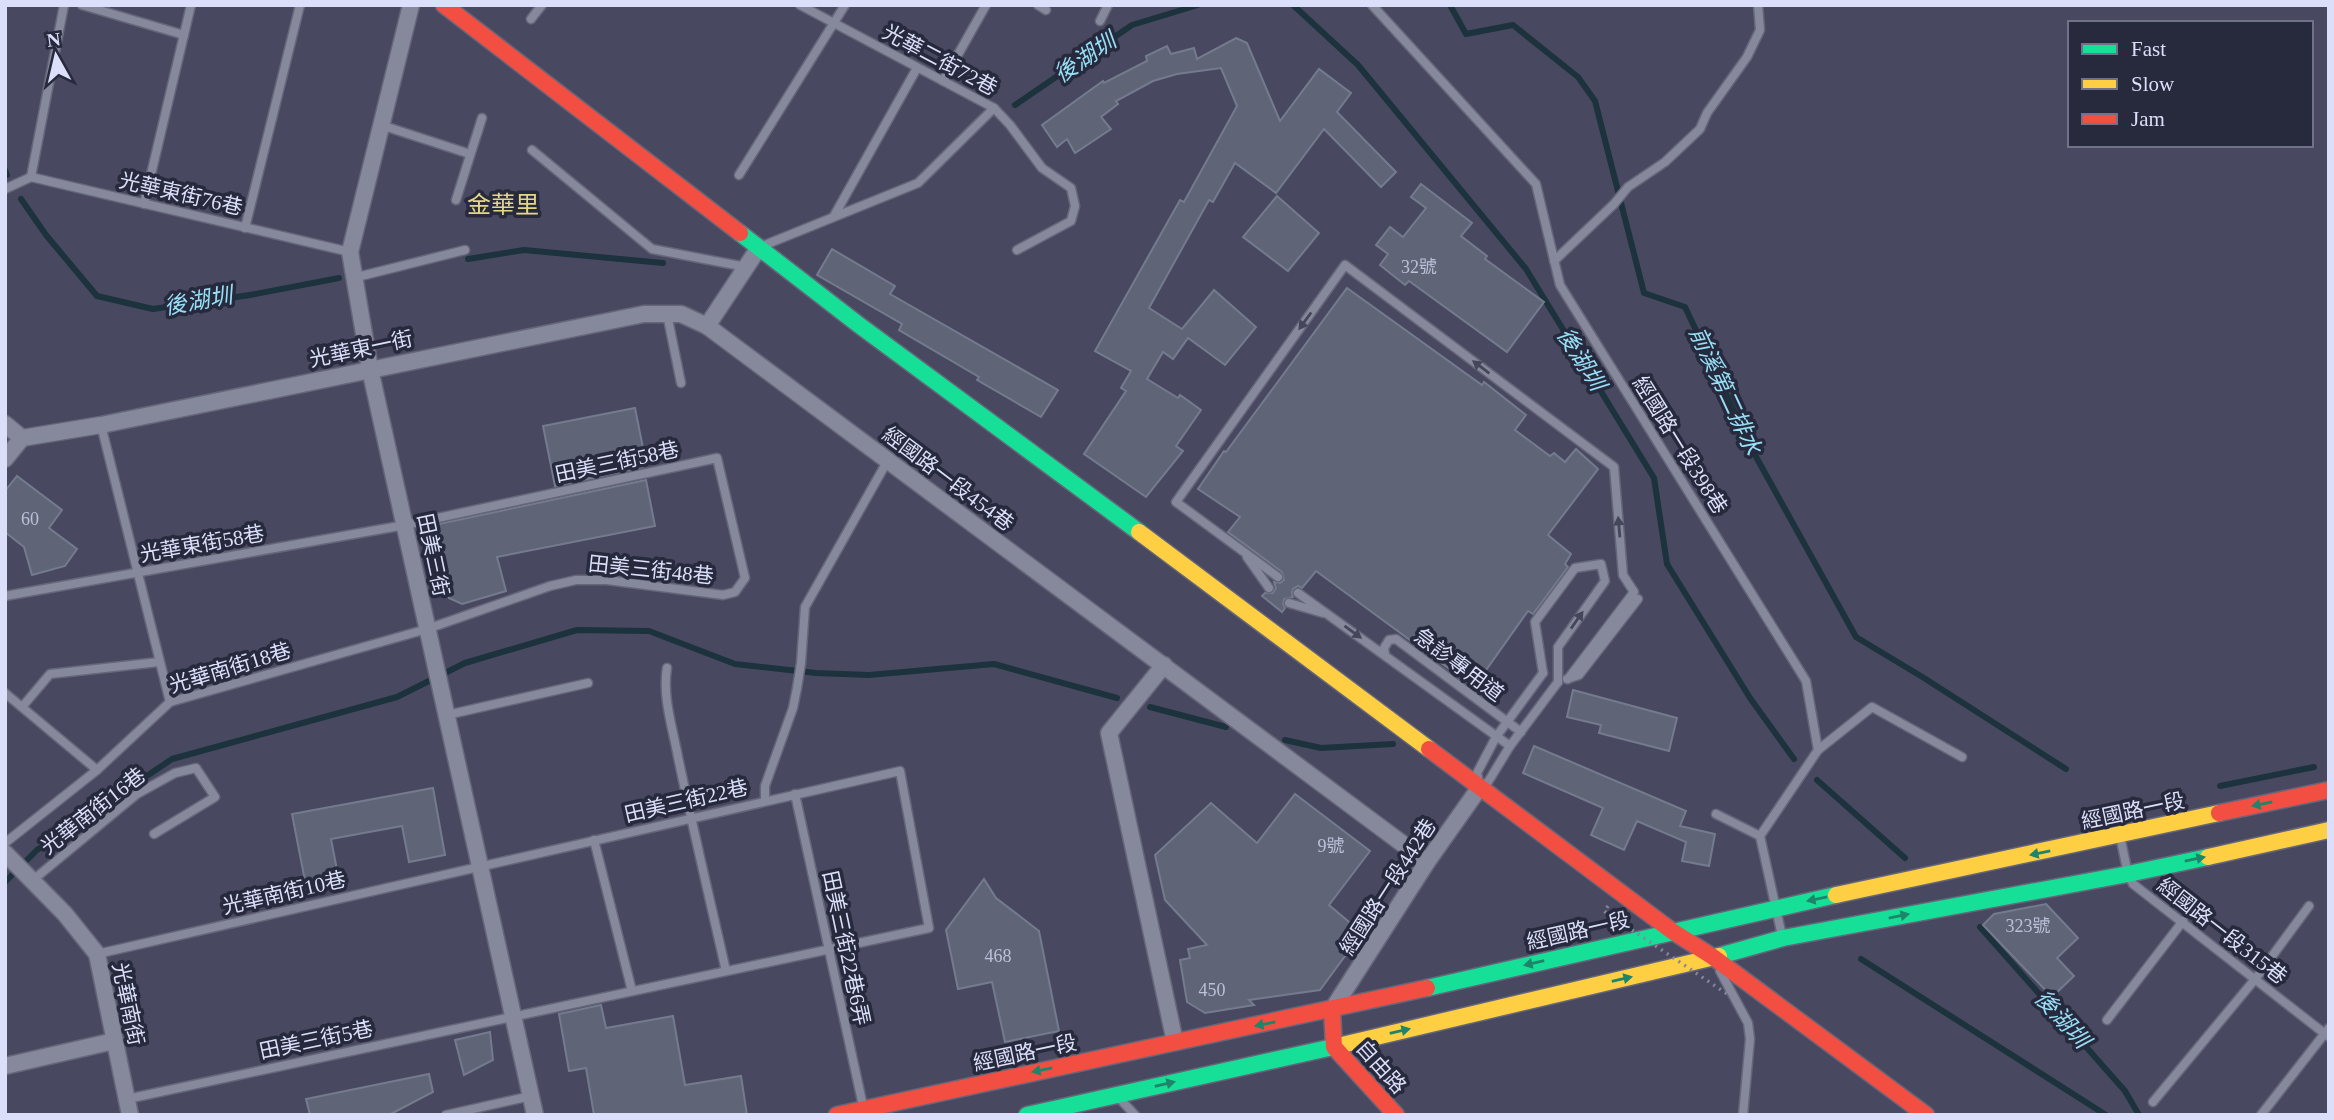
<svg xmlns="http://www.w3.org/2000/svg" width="2334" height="1120" font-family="'Times New Roman','Noto Sans TC',serif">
<rect width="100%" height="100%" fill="#484960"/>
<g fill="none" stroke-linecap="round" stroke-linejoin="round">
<g stroke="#1c323c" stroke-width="6">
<path d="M1293,5l65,60 168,204 128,209 13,86 83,134 44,61"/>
<path d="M1450,5l16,29 47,-9 65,52 17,24 49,192 41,14 70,148 101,182 68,41 142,91"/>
<path d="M1015,105l117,-80 66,-20"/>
<path d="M5,170l2,5"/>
<path d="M21,199l25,36 51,61 56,13 97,-14 89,-17"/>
<path d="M468,259l56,-9 139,13"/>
<path d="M1150,707l76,20"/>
<path d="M1285,740l36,8 72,-4"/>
<path d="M1817,780l88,78"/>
<path d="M2220,786l94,-19"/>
<path d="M5,882l32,-32 135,-91 225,-62 68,-34 112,-33 72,1 86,33 81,9 53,2 125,-11 123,34"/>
<path d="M1980,927l145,164 14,24"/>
<path d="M1861,959l245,156"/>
</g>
</g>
<g fill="#5f6577" stroke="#757b8e" stroke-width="2">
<path d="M1236,38l11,5 33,78 39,-52 32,24 -14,19 59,60 -15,15 -57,-58 -48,64 -41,-30 -22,39 -4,-2 -60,108 33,21 32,-39 42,37 -31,38 -37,-27 -15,21 -10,-7 -16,27 31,19 2,-3 21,15 -25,36 7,5 -37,46 -62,-43 42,-63 -5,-3 10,-17 -36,-20 85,-151 4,2 53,-96 -16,-38 -44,6 -24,7 -37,20 2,3 -17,13 10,12 -36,24 -8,-14 -10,8 -15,-22 61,-44 1,2 43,-22 -1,-5 21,-10 4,8 23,-6 3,11z"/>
<path d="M1421,184l51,39 -11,13 26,20 -2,3 59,43 -37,50 -98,-71 -4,4 -25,-20 8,-11 -12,-9 14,-18 13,10 23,-29 -15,-11z"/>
<path d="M1277,196l42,37 -31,38 -45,-34z"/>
<path d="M832,249l63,37 -5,8 168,96 -17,27 -64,-37 2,-3 -80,-47 3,-6 -85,-49z"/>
<path d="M1347,288l135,97 2,-3 42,33 -11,15 35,26 4,-3 11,9 11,-13 22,20 -50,66 23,19 -6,10 3,3 -35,47 -5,-3 -54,76 -158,-116 -14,17 -4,-2 -5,3 -1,4 1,4 -9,2 -1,5 2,4 -3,4 -20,-16 3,-3h8l3,-5 -2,-6 6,1 4,-3 -2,-8 -54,-40 12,-15 -42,-28 26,-38 2,1z"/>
<path d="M635,408l9,45h-3l2,14 -88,19 -12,-60z"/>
<path d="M17,476l45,34 -13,18 28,21 -12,17 -33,9 -8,-28 -19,-15v-41z"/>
<path d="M646,480l9,46 -158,31 9,34 -44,13 -13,-6 -15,-69 5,-5z"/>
<path d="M1573,690l104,28 -8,33 -70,-18 2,-8 -34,-8z"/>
<path d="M1534,746l152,65 -6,15 35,8 -6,32 -27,-5 4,-19 -49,-21 -13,29 -33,-15 12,-27 -80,-35z"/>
<path d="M433,788l12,67 -36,7 -7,-36 -71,13 7,36 -33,6 -13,-67z"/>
<path d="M1295,794l75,57 -41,54 33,28 -42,57 -71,10 5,5 -49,8 -18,-11 -7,-42 10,-2 -2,-9 19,-4 -42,-45 -10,-45 56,-52 46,40z"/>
<path d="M984,879l12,19 43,33 20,100 -54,11 -13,-60 -34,7 -12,-59z"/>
<path d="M2046,904l32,34 -21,20 17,18 -22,21 -69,-72 11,-11z"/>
<path d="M601,1005l5,23 67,-12 12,69 56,-9 6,39h-153l-8,-47 -17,3 -10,-57z"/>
<path d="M490,1032l3,28 -29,15 -9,-35z"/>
<path d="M429,1074l4,18 -44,23h-79l-4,-16z"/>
</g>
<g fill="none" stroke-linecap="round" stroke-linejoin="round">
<defs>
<g id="lane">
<path d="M82,5l102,30"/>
<path d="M800,5l194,103 16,17 32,43 29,20 4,18 -4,15 -54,29"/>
<path d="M1038,5l8,5"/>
<path d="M1372,5l164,179 24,101 246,396 12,69 -58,86 22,100"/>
<path d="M531,19l11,-14"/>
<path d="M1100,21l8,-16"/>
<path d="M943,81l43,-76"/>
<path d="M381,125l89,29"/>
<path d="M532,150l120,99 94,18"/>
<path d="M739,175l106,-170"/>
<path d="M31,177l33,-172"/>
<path d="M5,189l26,-12 319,75"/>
<path d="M456,200l26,-82"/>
<path d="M144,204l47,-199"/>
<path d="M834,216l83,-148"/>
<path d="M245,228l55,-223"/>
<path d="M760,247l158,-64 76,-75"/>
<path d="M1554,261l60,-57 14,-17 37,-25 35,-33 7,-16 40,-56 13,-27 -2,-25"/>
<path d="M353,278l112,-28"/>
<path d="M667,314l14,69"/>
<path d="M101,425l69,277"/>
<path d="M1247,557l22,31"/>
<path d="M1278,577l-102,-75 169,-237 269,202 9,108 11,17 -66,87"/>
<path d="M1298,593l212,153"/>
<path d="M5,596l400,-71 312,-67 28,120 -10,14 -12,3 -116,-15h-31l-26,6 -123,43 -257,73 -73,68 -92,73"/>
<path d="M1289,603l34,10"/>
<path d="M1385,655l-1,-7 5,-8 7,-1 125,93"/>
<path d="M667,668c-5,29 6,61 11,89 15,72 32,143 48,214"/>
<path d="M1543,673l-8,-51 40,-54 26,-4 4,17 -47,66v35"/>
<path d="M1543,673l-47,64 -19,36 3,14 8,-5 22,-36 48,-64"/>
<path d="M1567,679l12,-4 59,-76"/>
<path d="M5,693l92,77"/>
<path d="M22,707l28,-33 109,-12"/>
<path d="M447,715l141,-32"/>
<path d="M1818,750l54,-43 90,50"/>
<path d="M795,794l68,312"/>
<path d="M765,801v-15l28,-78 4,-20 4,-25 4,-56 83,-147"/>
<path d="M1716,814l44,22"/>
<path d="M2120,836l8,38 5,10 196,153"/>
<path d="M594,840l38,151"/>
<path d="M33,880l104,-86 38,-21 21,-5 19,29 -61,37"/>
<path d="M97,954l803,-183 29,157 -802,171"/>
<path d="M1720,971l28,52 2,16 -7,76"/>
<path d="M2107,1020l76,-99"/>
<path d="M1120,1099l15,16"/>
<path d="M2153,1102l103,-124 53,-72"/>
<path d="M446,1115l85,-19"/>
<path d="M2261,1115l68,-87"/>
</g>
<g id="street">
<path d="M411,5l-61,247 20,117 165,746"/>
<path d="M707,326l51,-77"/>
<path d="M5,424l17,14"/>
<path d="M22,438l79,-13 543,-111h37l26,12 720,536"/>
<path d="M5,459l17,-21"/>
<path d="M1164,665l-55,68 66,309"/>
<path d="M5,853l60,61 32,40 33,161"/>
<path d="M1332,1010l95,-148 53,-75"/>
<path d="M5,1066l109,-25"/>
</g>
<g id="fast">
<path d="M740,233l119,92 280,207"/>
<path d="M1719,956l64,-18 345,-64 80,-17"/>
<path d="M1427,988l409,-93"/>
<path d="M1027,1115l315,-70"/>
</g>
<g id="slow">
<path d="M1139,532l290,217"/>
<path d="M2208,857l121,-27"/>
<path d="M1836,895l383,-82"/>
<path d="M1342,1045l377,-89"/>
</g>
<g id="jam">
<path d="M444,5l296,228"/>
<path d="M1429,749l243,182 41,26 213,158"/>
<path d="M2219,813l110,-23"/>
<path d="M1332,1010l2,37 62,68"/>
<path d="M837,1115l590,-127"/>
</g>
</defs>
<use href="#lane" stroke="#65667a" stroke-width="11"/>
<use href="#street" stroke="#65667a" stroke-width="19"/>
<use href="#fast" stroke="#65667a" stroke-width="19"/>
<use href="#slow" stroke="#65667a" stroke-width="19"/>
<use href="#jam" stroke="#65667a" stroke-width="19"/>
<path stroke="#868798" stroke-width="3.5" stroke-dasharray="2 5" stroke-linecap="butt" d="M1608,906l-4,5 14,10"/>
<use href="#lane" stroke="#86889b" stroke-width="8"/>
<use href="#street" stroke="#86889b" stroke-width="16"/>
<use href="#fast" stroke="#16e098" stroke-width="16"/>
<use href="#slow" stroke="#ffcf43" stroke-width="16"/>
<use href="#jam" stroke="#f24e42" stroke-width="16"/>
<path stroke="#868798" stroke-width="3.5" stroke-dasharray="2 5" stroke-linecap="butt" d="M1632,930l110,74"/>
</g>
<defs><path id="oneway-solid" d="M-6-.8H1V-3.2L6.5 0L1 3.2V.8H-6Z" transform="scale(1.75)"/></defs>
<g fill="#444659">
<use href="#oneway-solid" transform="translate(1305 321) rotate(126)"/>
<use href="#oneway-solid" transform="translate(1481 367) rotate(-143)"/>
<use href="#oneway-solid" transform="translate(1619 527) rotate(-95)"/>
<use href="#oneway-solid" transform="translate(1577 620) rotate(-55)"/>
<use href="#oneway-solid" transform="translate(1353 632) rotate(36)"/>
</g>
<g fill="#1e846a">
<use href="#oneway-solid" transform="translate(2262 804) rotate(168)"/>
<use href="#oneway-solid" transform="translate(2040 853) rotate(168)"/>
<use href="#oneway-solid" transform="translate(2195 859) rotate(-12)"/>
<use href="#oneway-solid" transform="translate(1817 899) rotate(168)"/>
<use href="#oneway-solid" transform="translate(1899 916) rotate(-11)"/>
<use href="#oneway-solid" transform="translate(1534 963) rotate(167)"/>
<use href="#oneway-solid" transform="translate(1622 979) rotate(-13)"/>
<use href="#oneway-solid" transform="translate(1265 1024) rotate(169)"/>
<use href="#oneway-solid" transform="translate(1400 1031) rotate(-13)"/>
<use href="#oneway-solid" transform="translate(1042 1070) rotate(168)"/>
<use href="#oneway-solid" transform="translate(1165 1084) rotate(-13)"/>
</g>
<g text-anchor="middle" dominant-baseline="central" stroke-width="7" stroke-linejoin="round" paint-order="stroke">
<g font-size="18" fill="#bcc0d8">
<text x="1419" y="267">32號</text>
<text x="30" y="519">60</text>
<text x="1331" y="846">9號</text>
<text x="2028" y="926">323號</text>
<text x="998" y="956">468</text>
<text x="1212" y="990">450</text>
</g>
<g font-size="21" fill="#dbdff9" stroke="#27293d">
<text transform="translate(940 60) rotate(28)">光華二街72巷</text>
<text transform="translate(181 194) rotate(13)">光華東街76巷</text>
<text transform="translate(361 349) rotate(-12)">光華東一街</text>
<text transform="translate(1680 445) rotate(58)">經國路一段398巷</text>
<text transform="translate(617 462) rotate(-12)">田美三街58巷</text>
<text transform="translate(948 479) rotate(37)">經國路一段454巷</text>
<text transform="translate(202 544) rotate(-10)">光華東街58巷</text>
<text transform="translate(433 555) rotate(78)">田美三街</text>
<text transform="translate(651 570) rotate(6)">田美三街48巷</text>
<text transform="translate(1459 665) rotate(37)">急診專用道</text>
<text transform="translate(230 668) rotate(-17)">光華南街18巷</text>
<text transform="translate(686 801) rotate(-13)">田美三街22巷</text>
<text transform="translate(93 811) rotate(-38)">光華南街16巷</text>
<text transform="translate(2133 811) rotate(-12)">經國路一段</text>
<text transform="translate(1388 887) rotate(-57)">經國路一段442巷</text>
<text transform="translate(284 893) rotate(-13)">光華南街10巷</text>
<text transform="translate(1578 931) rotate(-13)">經國路一段</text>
<text transform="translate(2222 931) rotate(38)">經國路一段315巷</text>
<text transform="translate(846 948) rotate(78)">田美三街22巷6弄</text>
<text transform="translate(128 1004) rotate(78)">光華南街</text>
<text transform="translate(316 1040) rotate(-12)">田美三街5巷</text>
<text transform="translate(1025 1053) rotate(-12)">經國路一段</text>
<text transform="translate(1381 1067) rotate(48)">自由路</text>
</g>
<g font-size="23" font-style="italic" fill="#97dff6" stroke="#27293d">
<text transform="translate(1085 58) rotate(-34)">後湖圳</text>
<text transform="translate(198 301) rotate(-10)">後湖圳</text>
<text transform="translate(1581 359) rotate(58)">後湖圳</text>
<text transform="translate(1725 391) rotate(65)">前溪第二排水</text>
<text transform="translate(2062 1019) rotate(48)">後湖圳</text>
</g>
<g font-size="24" fill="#e4d688" stroke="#27293d">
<text x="503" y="205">金華里</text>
</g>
</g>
<rect width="2334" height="1120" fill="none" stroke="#dbdff9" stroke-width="14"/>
<rect x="2068" y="21" width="245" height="126" fill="#27293d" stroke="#6f7288" stroke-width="2"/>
<rect x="2082" y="44" width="35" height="10" fill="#16e098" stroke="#6f7288" stroke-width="2"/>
<text x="2131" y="56" font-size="21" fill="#dbdff9">Fast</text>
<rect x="2082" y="79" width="35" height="10" fill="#ffcf43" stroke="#6f7288" stroke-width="2"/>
<text x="2131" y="91" font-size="21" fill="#dbdff9">Slow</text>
<rect x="2082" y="114" width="35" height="10" fill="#f24e42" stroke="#6f7288" stroke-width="2"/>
<text x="2131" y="126" font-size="21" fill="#dbdff9">Jam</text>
<g transform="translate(56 56) rotate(352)" stroke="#27293d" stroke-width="5" paint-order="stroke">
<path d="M0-5L12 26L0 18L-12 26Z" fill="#dbdff9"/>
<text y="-10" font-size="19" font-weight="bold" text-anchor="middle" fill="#dbdff9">N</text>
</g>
</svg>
